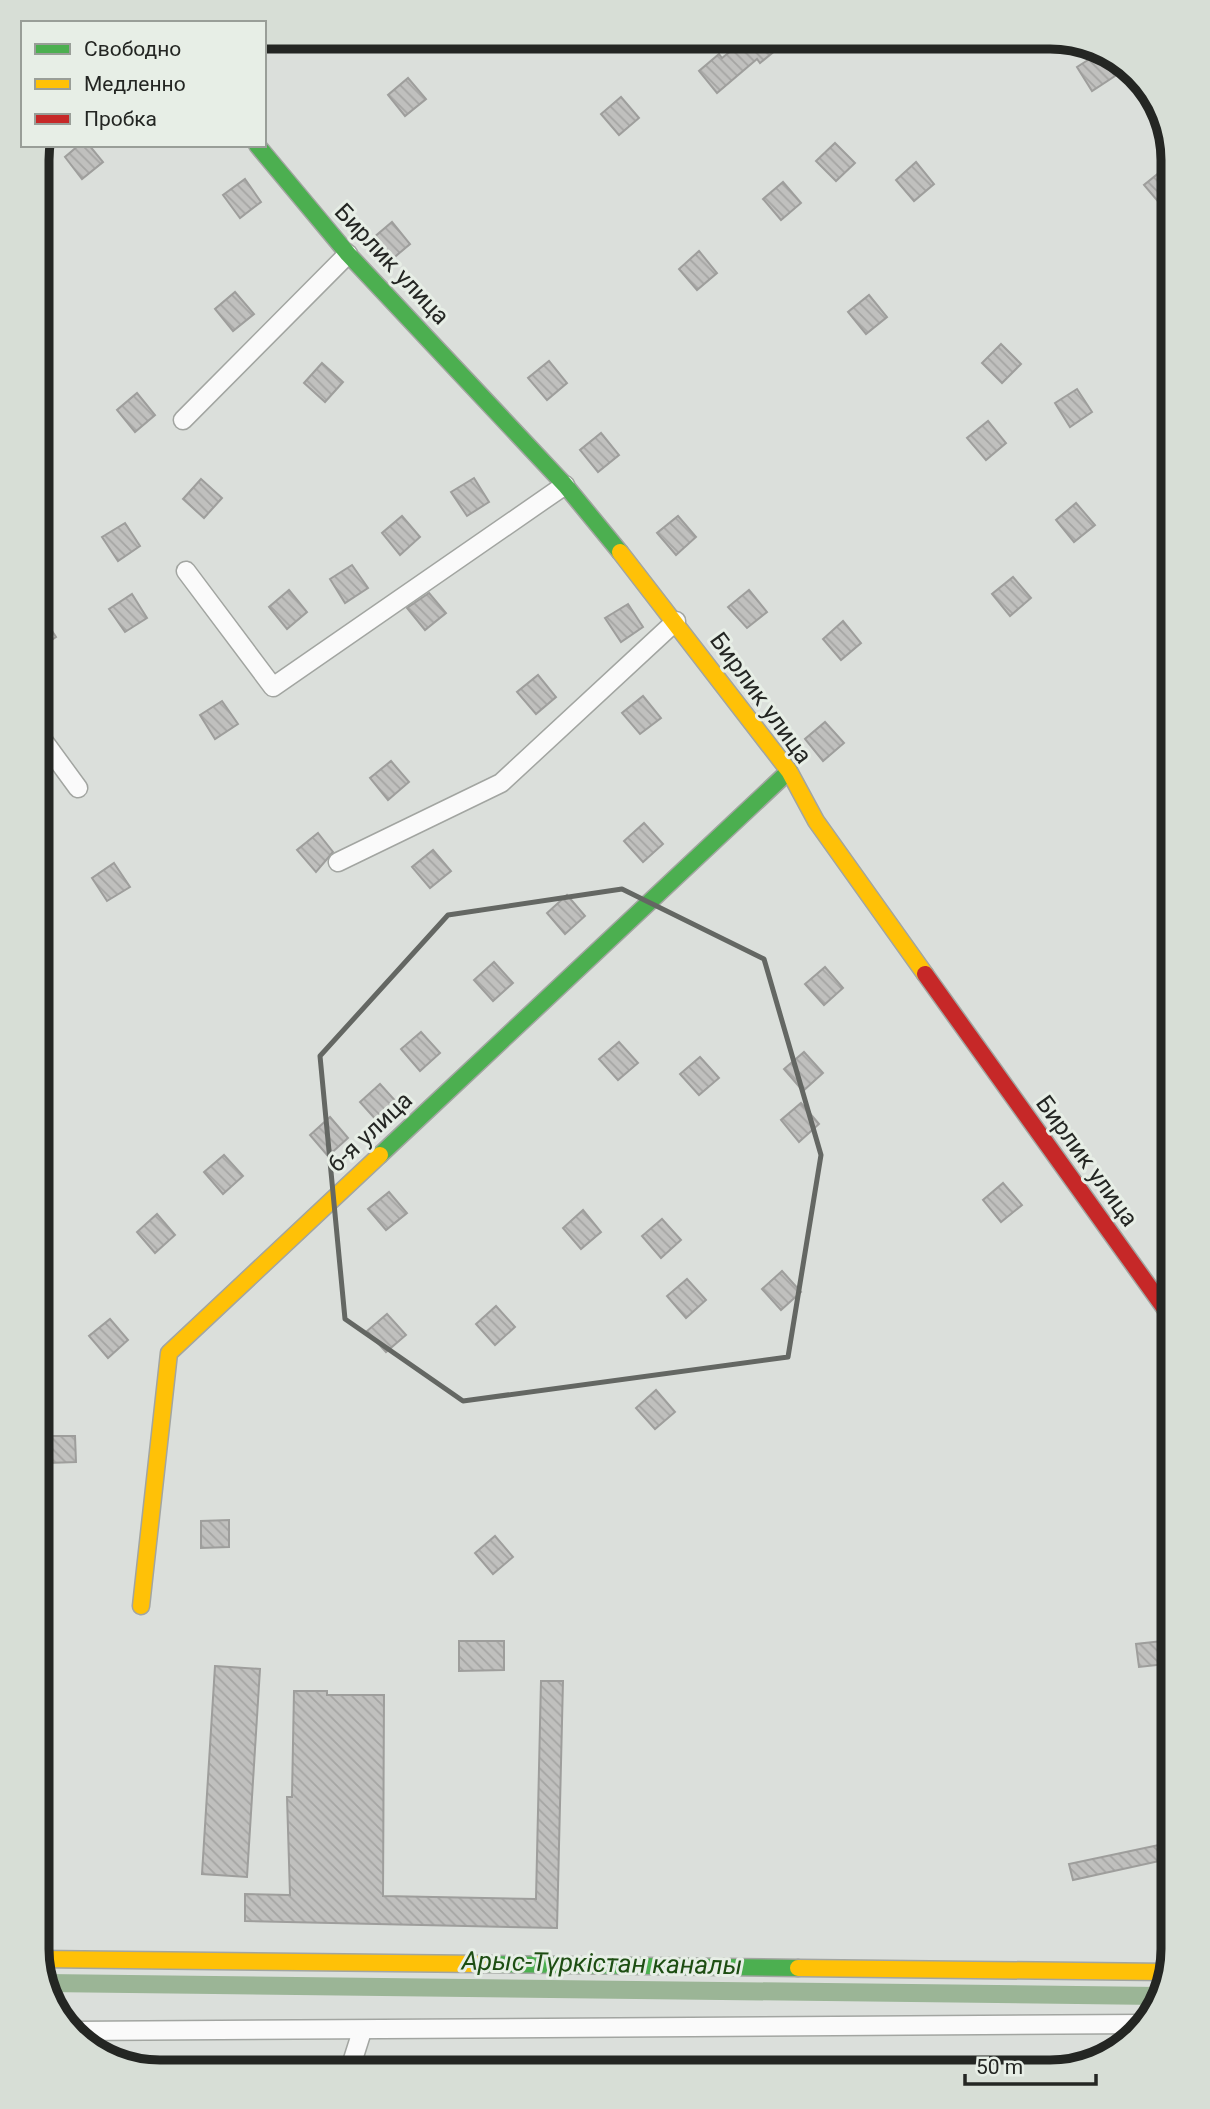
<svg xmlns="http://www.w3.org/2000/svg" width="1210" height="2109" font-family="Roboto,sans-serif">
<defs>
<pattern id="building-back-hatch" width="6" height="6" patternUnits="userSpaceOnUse" patternTransform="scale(1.75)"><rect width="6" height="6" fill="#c0c0be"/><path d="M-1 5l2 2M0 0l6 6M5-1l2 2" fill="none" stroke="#a5a5a3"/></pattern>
</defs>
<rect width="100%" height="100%" fill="#dbdfdb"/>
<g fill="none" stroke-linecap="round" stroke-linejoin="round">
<path stroke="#9bb596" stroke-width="18" d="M45,1983l1114,13"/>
</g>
<g fill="url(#building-back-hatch)" stroke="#9e9e9c" stroke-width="2">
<path d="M748,37h25l8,9 -21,17 -3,-4 -40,34 -18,-22 20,-17 3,4z"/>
<path d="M1099,53l16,23 -23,15 -15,-24z"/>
<path d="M408,78l18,21 -21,17 -17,-21z"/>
<path d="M621,97l18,21 -20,17 -18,-21z"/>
<path d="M835,143l20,20 -19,18 -20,-20z"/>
<path d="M79,145h10l14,17 -21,17 -17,-22z"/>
<path d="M916,162l18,22 -20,17 -18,-21z"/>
<path d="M1165,168l8,10v19l-11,9 -18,-21z"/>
<path d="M245,179l16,23 -21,16 -17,-23z"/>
<path d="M783,182l18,21 -20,17 -18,-21z"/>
<path d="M392,222l18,22 -20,17 -18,-22z"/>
<path d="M699,251l18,22 -20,17 -18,-21z"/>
<path d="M235,292l19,22 -21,17 -18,-22z"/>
<path d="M869,295l18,22 -21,17 -18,-22z"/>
<path d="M1001,344l20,20 -19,19 -20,-20z"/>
<path d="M549,361l18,22 -20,17 -19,-22z"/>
<path d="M322,363l21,19 -18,20 -21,-19z"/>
<path d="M1077,389l15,23 -22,15 -15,-24z"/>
<path d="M137,393l18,22 -20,17 -18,-22z"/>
<path d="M988,421l18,22 -20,17 -19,-22z"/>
<path d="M601,433l18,22 -21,17 -18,-22z"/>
<path d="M474,478l15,24 -22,14 -16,-24z"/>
<path d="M201,479l21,19 -18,20 -21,-19z"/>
<path d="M1076,503l19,22 -21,17 -18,-22z"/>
<path d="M402,516l18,21 -20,18 -18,-22z"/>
<path d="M678,516l18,21 -20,18 -19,-22z"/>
<path d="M125,523l15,23 -22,15 -16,-24z"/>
<path d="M352,565l16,23 -23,15 -15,-24z"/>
<path d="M1013,577l18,21 -21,18 -18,-22z"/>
<path d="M289,590l18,22 -20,17 -18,-22z"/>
<path d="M749,590l18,22 -20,16 -19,-21z"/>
<path d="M429,593l17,20 -21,17 -18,-22z"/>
<path d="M132,594l15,24 -22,14 -16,-23z"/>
<path d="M628,604l15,23 -22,15 -16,-24z"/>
<path d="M37,608l19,29 -19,13z"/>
<path d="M843,621l18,22 -20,17 -18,-21z"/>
<path d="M538,675l18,22 -20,17 -19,-22z"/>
<path d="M643,696l18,22 -21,16 -18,-21z"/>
<path d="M222,701l16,23 -23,15 -15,-24z"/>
<path d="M825,722l19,21 -21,18 -18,-22z"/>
<path d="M391,761l18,21 -21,18 -18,-22z"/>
<path d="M644,823l19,21 -20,18 -19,-21z"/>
<path d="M318,833l15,19 -17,20 -19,-22z"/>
<path d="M433,850l18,21 -21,17 -18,-21z"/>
<path d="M114,863l16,24 -23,14 -15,-23z"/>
<path d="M567,895l18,21 -20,18 -18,-21z"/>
<path d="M494,962l19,21 -20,18 -19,-21z"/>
<path d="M825,967l18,21 -19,17 -19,-21z"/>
<path d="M421,1032l19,21 -20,18 -19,-22z"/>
<path d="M619,1042l19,21 -20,17 -19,-21z"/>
<path d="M804,1052l19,21 -20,18 -19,-22z"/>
<path d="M700,1057l19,21 -20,17 -19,-21z"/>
<path d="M380,1084l19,21 -20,18 -19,-21z"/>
<path d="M801,1103l18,21 -20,18 -18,-22z"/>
<path d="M330,1117l18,21 -20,18 -18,-21z"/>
<path d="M224,1155l19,21 -20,18 -19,-22z"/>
<path d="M1003,1183l19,22 -21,17 -18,-22z"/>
<path d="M389,1192l18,21 -21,17 -18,-21z"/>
<path d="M583,1210l18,22 -20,17 -18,-21z"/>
<path d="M157,1214l18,21 -20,18 -18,-21z"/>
<path d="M662,1219l19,21 -20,18 -19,-22z"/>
<path d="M782,1271l19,21 -20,18 -19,-21z"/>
<path d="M687,1279l19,21 -20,18 -19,-22z"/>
<path d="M496,1306l19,21 -20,18 -19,-21z"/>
<path d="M387,1314l19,21 -20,17 -19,-21z"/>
<path d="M110,1319l18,21 -20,18 -19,-22z"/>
<path d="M656,1390l19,22 -20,17 -19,-21z"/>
<path d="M47,1436h28l1,26 -28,1z"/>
<path d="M229,1520v27l-28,1v-27z"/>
<path d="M495,1536l18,21 -20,17 -18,-21z"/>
<path d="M459,1641h45v29l-45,1z"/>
<path d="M1162,1641l3,23 -26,3 -3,-23z"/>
<path d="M215,1666l45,3 -13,208 -45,-3z"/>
<path d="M541,1681h22l-6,247 -312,-7v-27l45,1 -3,-98h5l2,-106h33v4h57l-1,201 153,3z"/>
<path d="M1173,1842v16l-100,22 -4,-16z"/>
</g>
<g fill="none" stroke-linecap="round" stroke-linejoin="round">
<defs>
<g id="street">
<path d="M183,420l165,-166"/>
<path d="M186,571l87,116 292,-202"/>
<path d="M37,732l41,56"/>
<path d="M338,862l163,-79 175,-162"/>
<path d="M73,2031l1071,-7"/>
<path d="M349,2072l13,-41"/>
</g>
<g id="fast">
<path d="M257,145l91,109 217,231 55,67"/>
<path d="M380,1155l409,-384"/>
<path d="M482,1964l316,4"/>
</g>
<g id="slow">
<path d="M620,552l169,219 27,50 109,153"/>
<path d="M141,1606l28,-253 211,-198"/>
<path d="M39,1959l443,5"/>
<path d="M798,1968l368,4"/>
</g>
<path id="jam" d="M925,974l248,346"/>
</defs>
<use href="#street" stroke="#a2a5a1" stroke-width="21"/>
<use href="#fast" stroke="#a2a5a1" stroke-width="19"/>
<use href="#slow" stroke="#a2a5a1" stroke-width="19"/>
<use href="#jam" stroke="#a2a5a1" stroke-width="19"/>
<use href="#street" stroke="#fafafa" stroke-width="18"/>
<use href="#fast" stroke="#4caf50" stroke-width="16"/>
<use href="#slow" stroke="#ffc107" stroke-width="16"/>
<use href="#jam" stroke="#c62828" stroke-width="16"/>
</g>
<path fill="none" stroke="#646763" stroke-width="5" stroke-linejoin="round" d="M622,889l142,70 57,196 -33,202 -325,44 -118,-82 -25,-263 128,-141z"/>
<g text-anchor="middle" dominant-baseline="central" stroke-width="6" stroke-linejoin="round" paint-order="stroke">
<g font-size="24" fill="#242623" stroke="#e7eee6">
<text transform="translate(392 264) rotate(47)">Бирлик улица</text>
<text transform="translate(761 698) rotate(54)">Бирлик улица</text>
<text transform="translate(370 1132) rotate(-43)">6-я улица</text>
<text transform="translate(1087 1161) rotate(54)">Бирлик улица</text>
</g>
<g font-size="26" font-style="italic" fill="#1d4d12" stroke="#e7eee6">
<text transform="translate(602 1963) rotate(1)">Арыс-Түркістан каналы</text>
</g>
</g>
<path d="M0 0H1210V2109H0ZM160 49H1050A111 111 0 0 1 1161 160V1949A111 111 0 0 1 1050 2060H160A111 111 0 0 1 49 1949V160A111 111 0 0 1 160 49Z" fill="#d7ded6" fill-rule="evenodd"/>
<path fill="none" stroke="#242623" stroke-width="9" d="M160 49H1050A111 111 0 0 1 1161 160V1949A111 111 0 0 1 1050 2060H160A111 111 0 0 1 49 1949V160A111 111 0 0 1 160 49Z"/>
<rect x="21" y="21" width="245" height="126" fill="#e7eee6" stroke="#999e98" stroke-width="2"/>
<rect x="35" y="44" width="35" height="10" fill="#4caf50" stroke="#999e98" stroke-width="2"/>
<text x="84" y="56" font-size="21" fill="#242623">Свободно</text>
<rect x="35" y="79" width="35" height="10" fill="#ffc107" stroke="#999e98" stroke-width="2"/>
<text x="84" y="91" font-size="21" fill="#242623">Медленно</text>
<rect x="35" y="114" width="35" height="10" fill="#c62828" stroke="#999e98" stroke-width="2"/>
<text x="84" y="126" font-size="21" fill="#242623">Пробка</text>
<path d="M965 2074v10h131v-10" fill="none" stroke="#242623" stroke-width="3.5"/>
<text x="976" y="2074" font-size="21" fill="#242623" stroke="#e7eee6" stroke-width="5" paint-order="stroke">50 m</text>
</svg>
